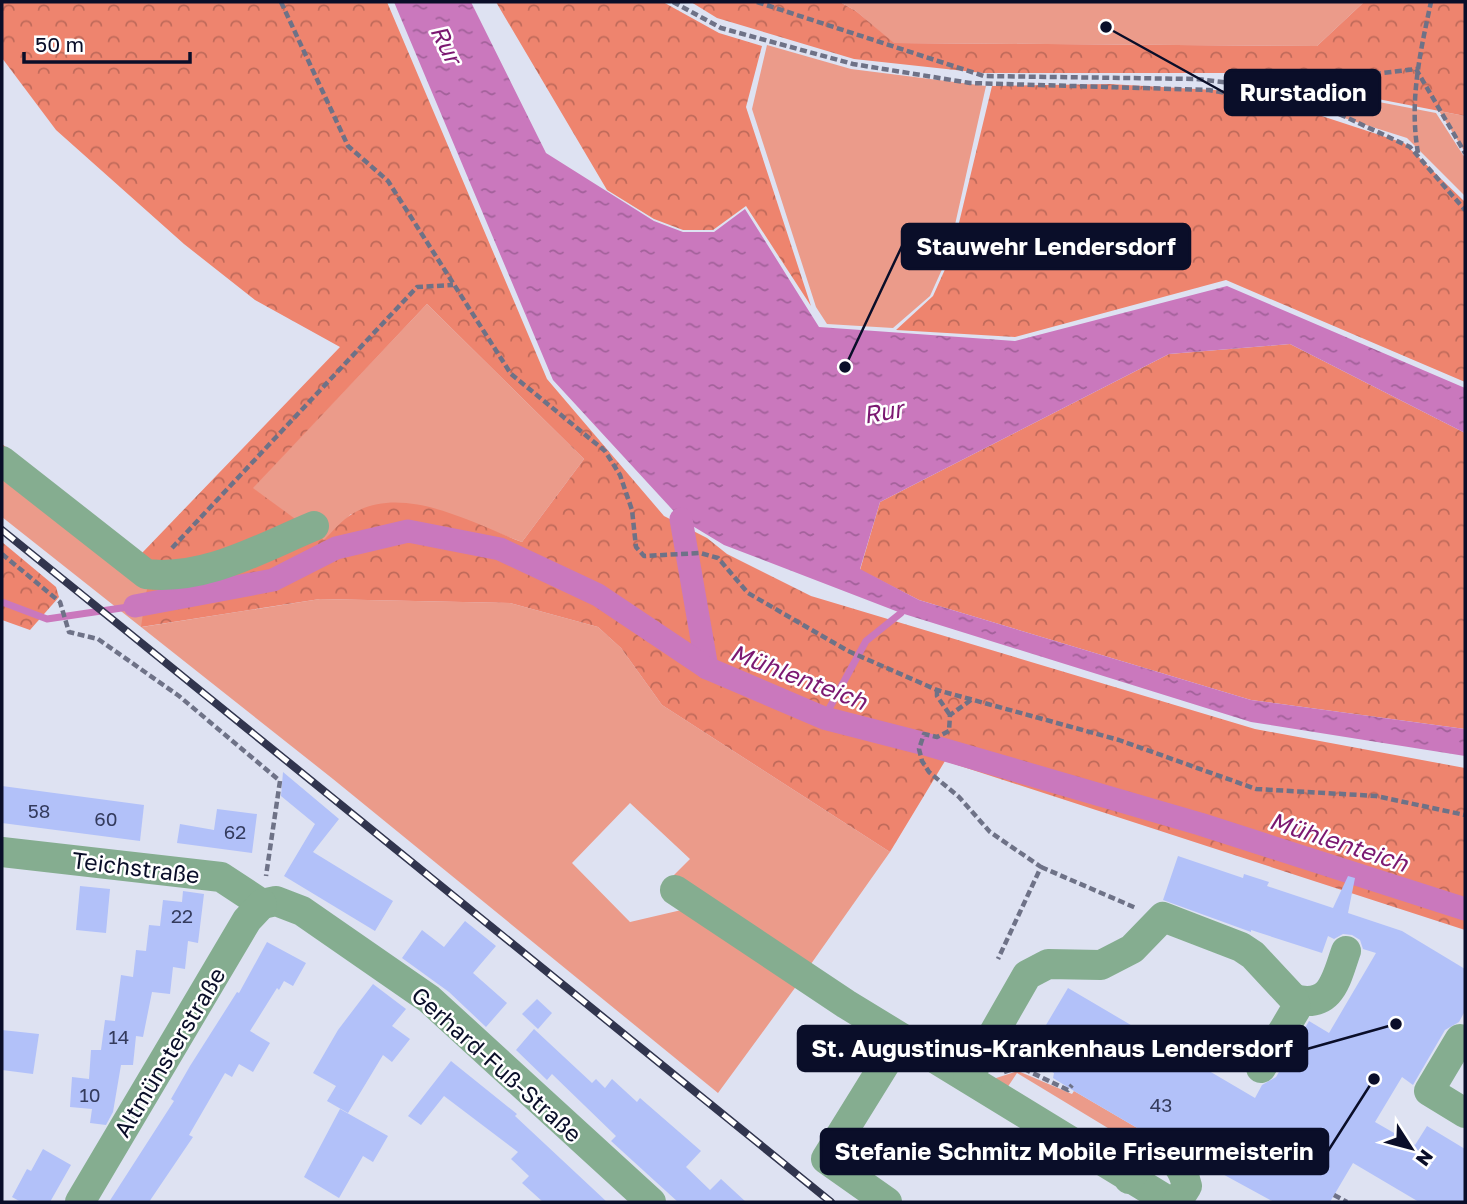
<svg xmlns="http://www.w3.org/2000/svg" width="1467" height="1204" font-family="'Golos Text',sans-serif">
<defs>
<pattern id="forest-crowns" width="20" height="18" patternUnits="userSpaceOnUse" patternTransform="scale(1.75)"><rect width="20" height="18" fill="#ee846e"/><path d="M2 6a3 3 0 1 1 6 0M12 15a3 3 0 1 1 6 0" fill="none" stroke="#bf6a5a"/></pattern>
<pattern id="water-ripples" width="26" height="14" patternUnits="userSpaceOnUse" patternTransform="scale(1.75)"><rect width="26" height="14" fill="#ca78bd"/><path d="M2 4q2-2 4 0t4 0M15 11q2-2 4 0t4 0" fill="none" stroke="#a2619a"/></pattern>
</defs>
<rect width="100%" height="100%" fill="#dee2f2"/>
<g fill="#eb9b8a">
<path d="M840,2h524l-47,44 -424,-3 -37,-32z"/>
<path d="M767,45l84,24 135,17 -38,170 -18,40 -37,32 -66,-4 -11,-17 -64,-198z"/>
<path d="M1244,76l192,37 29,45v38l-58,-58 -161,-51z"/>
<path d="M1439,111l26,5v36z"/>
<path d="M427,304l157,155 -62,83 -73,-28h-98l-27,27 -72,-53z"/>
<path d="M2,468l146,111 -6,48 178,-28 190,4 88,24 23,21 41,57 228,147 -84,119 -135,-93 19,-19 -60,-56 -58,60 58,59 60,-14 110,73 -82,112 -385,-314 -331,-262z"/>
<path d="M1018,1071l54,23 2,-3 82,48 -23,10 -4,-2 2,-5 -114,-69 -12,18 -12,-12z"/>
</g>
<g fill="url(#forest-crowns)" fill-rule="evenodd">
<path d="M2,2h385l160,377 117,137 43,22 20,16 84,42 444,133 210,39v162l-520,-169 -55,91 -228,-147 -41,-57 -23,-21 -88,-24 -190,-4 -179,28 7,-48 -146,-124v-11l140,109 198,-206 -85,-47 -71,-56 -128,-114 -54,-72zM427,304l157,155 -62,83c-50,-19 -119,-59 -170,-28 -10,6 -20,18 -28,26l-71,-52z"/>
<path d="M496,2h167l56,31 43,13 -16,61 65,199 -65,-100 -33,24h-30l-29,-11 -47,-29z"/>
<path d="M691,2h149l16,9 38,32 423,3 47,-44h101v114l-220,-43h-262l-129,-14 -137,-41z"/>
<path d="M1109,84l140,8 155,51 61,59v180l-239,-102 -211,57 -119,-7 37,-34 18,-40 41,-170z"/>
<path d="M1290,344l175,89v296l-214,-29 -332,-100 -59,-30 20,-68 289,-148z"/>
<path d="M2,542l54,45 3,10 -29,33 -28,-10z"/>
</g>
<path fill="url(#water-ripples)" d="M394,2h77l75,151 108,68 29,11h31l31,-23 74,118 196,14 212,-55 238,102v45l-175,-89 -121,10 -289,148 -20,67 59,31 332,100 214,29v27l-214,-34 -350,-109 -177,-68 -43,-26 -128,-139z"/>
<g fill="none" stroke-linecap="round" stroke-linejoin="round">
<g stroke="#ca78bd" stroke-width="7">
<path d="M2,602l45,17 88,-13"/>
<path d="M824,718l42,-77 35,-28"/>
</g>
<g stroke="#ca78bd" stroke-width="23">
<path d="M681,519l26,149"/>
<path d="M135,606l138,-26 63,-32 72,-17 92,18 98,46 109,73 117,50 101,26 275,80 265,85"/>
</g>
</g>
<g fill="#b2c1f9">
<path d="M283,772l56,47 -26,33 80,49 -18,30 -91,-55 31,-52 -34,-28z"/>
<path d="M2,786l142,19 -4,36 -138,-18z"/>
<path d="M217,809l40,5 -5,39 -75,-10 3,-19 34,6z"/>
<path d="M1178,856l65,22 1,-4 25,8 -2,4 66,22 15,-32 7,2 -7,35 54,18 63,38v42l-6,11 -14,8 -32,55 -11,-8 -27,45 40,23 12,-19 38,23v53h-46l-66,-39 -23,39h-56l-79,-43 -14,-15 -22,-9 -3,4 -82,-48 -21,-13 1,-5 -27,-16 41,-69 187,110 7,-13 14,-8 33,-56 20,12 47,-80 -13,-4 -3,-9 -8,-5 -9,-1 -9,5 -6,-3 -6,17 -71,-23v2l-88,-32z"/>
<path d="M80,886l30,3 -4,44 -30,-3z"/>
<path d="M183,891l21,3 -6,49 -10,-2 -3,28 -12,-2 -3,27 -18,-2 -9,45 -7,-1 -3,29h-12l-8,47 -7,13 -16,-2 2,-14 -22,-2 2,-30 17,2 2,-29h10l4,-30 10,1 6,-46 12,2 3,-27 10,1 3,-26 11,1 3,-26 19,2z"/>
<path d="M465,921l31,25 -23,27 34,30 -21,24 -37,-35 -47,-34 20,-28 22,17z"/>
<path d="M267,942l39,21 -13,23 -9,-5 -5,9 -2,-2 -27,43 20,12 -17,29 -14,-8 -7,13 -7,-4 -36,62 4,2 -44,65h-40l65,-101 -3,-2 19,-33 47,-74 2,1z"/>
<path d="M373,984l33,25 -14,17 18,13 -18,23 -9,-7 -35,58 -21,-12 9,-15 -23,-13 25,-43z"/>
<path d="M537,999l15,14 -14,16 -16,-15z"/>
<path d="M534,1029l58,54 4,-4 9,9 7,-9 25,23 3,-4 61,53 -15,16 24,23 11,-11 25,23h-68l-67,-61 5,-5 -64,-62 -5,6 -31,-30z"/>
<path d="M2,1030l37,4 -6,40 -31,-4z"/>
<path d="M451,1061l66,53 -2,2 92,86h-64l-21,-19 7,-7 -18,-17 7,-7 -74,-56 -23,29 -13,-9z"/>
<path d="M340,1109l48,27 -15,26 -10,-6 -24,42 -35,-21z"/>
<path d="M43,1149l28,16 -21,37h-29l-9,-5 15,-28 4,2z"/>
</g>
<g fill="none" stroke-linecap="round" stroke-linejoin="round">
<g stroke="#6e7287" stroke-width="4.5" stroke-dasharray="7 3.5" stroke-linecap="butt">
<path d="M281,2l67,144 40,35 123,193 94,77 15,24 12,35 4,37 8,9 56,-3 18,5 30,35 100,58 89,39 182,50 137,49 120,7 89,19"/>
<path d="M673,2l48,26 132,36 117,19 239,7 59,11 54,5 88,41 55,63"/>
<path d="M757,2l227,74 212,3 72,8 148,-18 49,84"/>
<path d="M1418,153c-9,-52 2,-100 13,-151"/>
<path d="M172,548l245,-261 36,-2"/>
<path d="M2,554l58,48 9,30 29,7 81,57 101,85 -14,95"/>
<path d="M937,690v6l13,19"/>
<path d="M971,700l-21,15 -1,16 -12,6 -13,-3 -5,15 3,12 7,11 30,25 31,35 51,35 -43,92"/>
<path d="M1041,867l95,41"/>
<path d="M1004,1072l16,-5 48,23 4,-5"/>
<path d="M1334,1195l13,7"/>
</g>
<g stroke="#85ad90" stroke-width="30">
<path d="M2,461l144,113c59,7 115,-26 168,-48"/>
<path d="M2,852l219,25 41,27"/>
<path d="M675,890l171,114 324,198"/>
<path d="M262,904l14,-3 26,10 127,88 222,203"/>
<path d="M1294,999c38,10 42,-20 52,-48"/>
<path d="M1465,1042l-5,-3 -31,52 36,22"/>
<path d="M968,1078l59,-103 21,-11 53,1 31,-16 31,-32 78,30 12,8 41,44 2,10 -35,59"/>
<path d="M1129,1179c20,-32 49,-32 58,7l-10,16"/>
<path d="M80,1202l167,-282 15,-16"/>
<path d="M887,1202l-61,-43 75,-121"/>
</g>
<defs>
<path id="rail" d="M2,530l829,672"/>
</defs>
<use href="#rail" stroke="#31354e" stroke-width="8"/>
<use href="#rail" stroke="#fff" stroke-width="5" stroke-dasharray="16" stroke-linecap="butt"/>
</g>
<g text-anchor="middle" dominant-baseline="central" stroke-width="5" stroke-linejoin="round" paint-order="stroke">
<g font-size="19" fill="#343b5d">
<text x="39" y="810">58</text>
<text x="106" y="818">60</text>
<text x="235" y="831">62</text>
<text x="182" y="915">22</text>
<text x="119" y="1036">14</text>
<text x="90" y="1094">10</text>
<text x="1161" y="1104">43</text>
</g>
<g font-size="23" fill="#0a0e29" stroke="#fff">
<text transform="translate(136 867) rotate(7)">Teichstraße</text>
<text transform="translate(169 1052) rotate(-59)">Altmünsterstraße</text>
<text transform="translate(497 1064) rotate(42)">Gerhard-Fuß-Straße</text>
</g>
<g font-size="24" font-style="italic" fill="#7b1871" stroke="#fff">
<text transform="translate(447 44) rotate(64)">Rur</text>
<text transform="translate(883 411) rotate(-10)">Rur</text>
<text transform="translate(799 676) rotate(21)">Mühlenteich</text>
<text transform="translate(1339 841) rotate(18)">Mühlenteich</text>
</g>
</g>
<path fill="none" stroke="#0a0e29" stroke-width="2.5" d="M1106 27L1225 93M845 367L902 246M1396 1024L1307 1049M1374 1079L1328 1151"/>
<g fill="#0a0e29" stroke="#fff" stroke-width="2.5">
<circle cx="1106" cy="27" r="7"/>
<circle cx="845" cy="367" r="7"/>
<circle cx="1396" cy="1024" r="7"/>
<circle cx="1374" cy="1079" r="7"/>
</g>
<g fill="#0a0e29" stroke="#0a0e29" stroke-width="2.5">
<rect x="1225" y="70" width="155" height="45" rx="7"/>
<rect x="902" y="224" width="288" height="45" rx="7"/>
<rect x="798" y="1026" width="509" height="45" rx="7"/>
<rect x="821" y="1129" width="507" height="45" rx="7"/>
</g>
<g font-size="24" text-anchor="middle" font-weight="bold" fill="#fff">
<text x="1303" y="101">Rurstadion</text>
<text x="1046" y="255">Stauwehr Lendersdorf</text>
<text x="1052" y="1057">St. Augustinus-Krankenhaus Lendersdorf</text>
<text x="1074" y="1160">Stefanie Schmitz Mobile Friseurmeisterin</text>
</g>
<rect width="1467" height="1204" fill="none" stroke="#0a0e29" stroke-width="7"/>
<g transform="translate(1411 1148) rotate(126)" stroke="#ffffff" stroke-width="5" paint-order="stroke">
<path d="M0-5L12 26L0 18L-12 26Z" fill="#0a0e29"/>
<text y="-10" font-size="19" font-weight="bold" text-anchor="middle" fill="#0a0e29">N</text>
</g>
<path d="M24 52v10h166v-10" fill="none" stroke="#0a0e29" stroke-width="3.5"/>
<text x="35" y="52" font-size="21" fill="#0a0e29" stroke="#ffffff" stroke-width="5" paint-order="stroke">50 m</text>
</svg>
